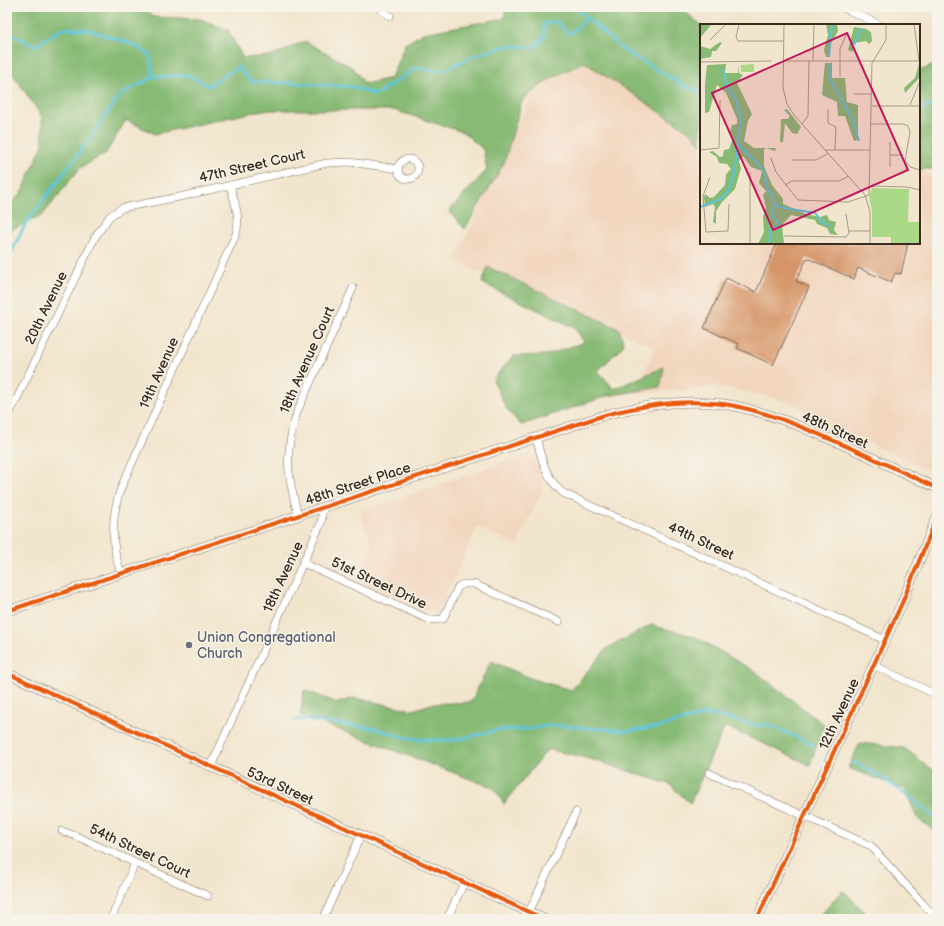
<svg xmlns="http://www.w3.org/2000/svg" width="944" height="926" font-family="'Balsamiq Sans',sans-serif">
<rect width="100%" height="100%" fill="#f7f3e8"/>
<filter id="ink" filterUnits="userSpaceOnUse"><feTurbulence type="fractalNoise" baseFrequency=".025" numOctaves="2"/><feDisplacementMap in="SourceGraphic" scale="8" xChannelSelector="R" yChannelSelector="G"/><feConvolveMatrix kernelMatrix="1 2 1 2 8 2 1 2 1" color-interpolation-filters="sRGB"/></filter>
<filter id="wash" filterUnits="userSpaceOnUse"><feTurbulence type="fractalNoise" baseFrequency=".012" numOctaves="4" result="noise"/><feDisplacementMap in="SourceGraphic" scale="16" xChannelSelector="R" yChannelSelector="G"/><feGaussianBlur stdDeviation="0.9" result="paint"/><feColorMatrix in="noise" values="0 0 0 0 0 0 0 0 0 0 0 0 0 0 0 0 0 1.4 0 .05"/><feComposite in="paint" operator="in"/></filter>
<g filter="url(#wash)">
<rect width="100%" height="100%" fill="#f2e5cd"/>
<g fill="#f2d5bd">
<path d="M570,15l131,58v170h218v-74l18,8v294l-2,2 -115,-52 -24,-16 -32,-10 -50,-9 -21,4 -30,1 -28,3 20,-47 -200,-86 53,-116z"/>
<path d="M532,452l12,34 -27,59 -40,-18 -40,88 -80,-35 16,-32 -13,-36z"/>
</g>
<g fill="#87ba74" stroke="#617249">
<path d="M7,7h135l12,10 46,2 28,11 15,28 29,-2 33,-15 48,27 12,16 26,-6 14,-34 18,-11 82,-15v-11h174l22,18v120l-9,-12 -108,-71 -36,18 -26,21 -18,62 -39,66 -16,-18 38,-41 -4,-21 -20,-17 -69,-22h-131l-108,24 -29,-14 -20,33 -26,15 -38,48 -34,15 -1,2v-25l15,-16 21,-48 -1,-27 -35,-52z"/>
<path d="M937,64v105h-18v-98z"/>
<path d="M488,267l131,62 5,16 -26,26 16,18 50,-22 -4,20 -53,9 -86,29 -15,-17 -13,-28 20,-24 35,-1 36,-13 -9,-14 -93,-45z"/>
<path d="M651,625l45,12 61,36 67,52 -14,40 -85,-39 -35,77 -21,-19 -79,-25 -42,-10 -44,55 -10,-16 -194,-73 4,-25 33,13 17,-5 59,12 18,-6 40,-2 20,-41 44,19 37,10 34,-41z"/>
<path d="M860,743l44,5 33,25v60l-20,-15 -12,-29 -57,-21z"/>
<path d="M843,890l28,29h-46l-5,-3z"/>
</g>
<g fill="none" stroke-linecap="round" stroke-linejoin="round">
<g stroke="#5dc5da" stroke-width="3">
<path d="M575,7l48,43 63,37 15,5"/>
<path d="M7,32l28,14 28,-18 26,2 43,14 18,11 3,22"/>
<path d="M919,108l18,-2"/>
<path d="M7,260l19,-37 65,-86 29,-42 33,-18 36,-2 19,11 30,-19 14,15 41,1 60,4 23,8 39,-27 27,3 37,-17 27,-8 30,1 8,-10v-14l13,-1 13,12 17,-16"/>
<path d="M295,719l78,9 34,10 21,2h28l41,-10 32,-1 22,-4 77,6 31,-4 49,-13 52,12 7,-2 47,21"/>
<path d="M853,762c31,14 58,36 84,57"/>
</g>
</g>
<g id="blocks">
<path fill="#d59568" d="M777,243h131l-7,31 -6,-1 -4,9 -33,-14 -4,11 -47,-21 -11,23 13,6 -36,78 -36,-17 2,-4 -35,-16 22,-50 30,14z"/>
</g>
</g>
<g filter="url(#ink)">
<use href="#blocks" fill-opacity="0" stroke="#7b6b5b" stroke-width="1"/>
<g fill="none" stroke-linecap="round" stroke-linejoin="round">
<defs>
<g id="minor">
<path d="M377,7l13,9"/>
<path d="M842,7l38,18"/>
<circle cx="408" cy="169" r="10"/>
<path d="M7,419l88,-182 15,-21 12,-8 57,-11 148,-34 22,-1 50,7"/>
<path d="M536,437c5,21 10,42 27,56l322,147"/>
<path d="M298,515c-11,-41 -14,-61 -1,-103l56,-124"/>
<path d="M303,563l127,57 13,-1 15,-32 6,-3h10l85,38"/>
<path d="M121,573c-11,-29 -10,-61 2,-90l113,-249c5,-16 -2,-34 -6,-49"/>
<path d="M873,665l64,30"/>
<path d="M211,766l110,-243 2,-16"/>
<path d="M709,773l162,73 53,59 10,10"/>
<path d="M62,831l14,5 132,60"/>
<path d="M529,912l47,-100"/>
<path d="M111,919l24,-56"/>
<path d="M323,919l38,-84"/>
<path d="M447,919l17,-36"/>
</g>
<g id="tertiary">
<path d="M7,611l598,-196c42,-11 87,-17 130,-9 34,7 65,20 97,34 35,15 70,32 105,48"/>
<path d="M7,673l537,246"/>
<path d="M757,919l145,-316 35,-86"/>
</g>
</defs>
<use href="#minor" stroke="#7b6b5b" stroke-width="8"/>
<use href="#tertiary" stroke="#7b6b5b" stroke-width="10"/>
<use href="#minor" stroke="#fff" stroke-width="7"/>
<use href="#tertiary" stroke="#fff" stroke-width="9"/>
<defs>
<g id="cycleway">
<path d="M7,611l598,-196c42,-11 87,-17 130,-9 34,7 65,20 97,34 35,15 70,32 105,48"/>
<path d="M7,673l537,246"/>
<path d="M757,919l145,-316 35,-86"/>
</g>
</defs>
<use href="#cycleway" stroke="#f7f3e8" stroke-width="6"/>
<use href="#cycleway" stroke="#e8590c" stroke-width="4"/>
</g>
</g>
<circle fill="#6b7280" stroke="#f7f3e8" stroke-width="1.5" cx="189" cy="645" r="4"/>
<g text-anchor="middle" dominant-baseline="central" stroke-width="3" stroke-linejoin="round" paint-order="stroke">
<g font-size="14" fill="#3b2a1e" stroke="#f7f3e8">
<text transform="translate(252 166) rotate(-13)">47th Street Court</text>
<text transform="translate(46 308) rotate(-64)">20th Avenue</text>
<text transform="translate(307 360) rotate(-66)">18th Avenue Court</text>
<text transform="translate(159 373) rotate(-66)">19th Avenue</text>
<text transform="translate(835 430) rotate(24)">48th Street</text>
<text transform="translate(358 484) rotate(-18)">48th Street Place</text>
<text transform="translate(701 541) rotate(25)">49th Street</text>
<text transform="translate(283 577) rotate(-65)">18th Avenue</text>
<text transform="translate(379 583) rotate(25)">51st Street Drive</text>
<text transform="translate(839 714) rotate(-65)">12th Avenue</text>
<text transform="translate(280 786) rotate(25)">53rd Street</text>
<text transform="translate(140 851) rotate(25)">54th Street Court</text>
</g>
<g font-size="14" fill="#5b616d" stroke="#f7f3e8" text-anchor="start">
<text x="197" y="637">Union Congregational<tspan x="197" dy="16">Church</tspan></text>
</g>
</g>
<g transform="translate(700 24)">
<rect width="220" height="220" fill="#f2e5cd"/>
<path d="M54,40v8h-13v-7zM172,164l37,1 -1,33h12v22h-29v-7h-19v-26l-3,-14z" fill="#aada87"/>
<path d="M0,0h12l-12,14zM126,0h11l1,7 -9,16 1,10h-4l-2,-7 4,-15zM154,3l12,2 5,3 1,9 -3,3 -3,-3 -12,2 -1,9 -5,-2zM20,18l2,1 -6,8h-4l-1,6 -11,2v-13l10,3zM125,39h7v15h13l2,24 11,3v35l-4,1 -9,-25h-7l-1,-14 -15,-7zM26,40l-1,9h13l1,-9v9l4,2 -6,8 15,31 -4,7 -4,20 10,7h22l-1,3 -9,-3 -2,2v16l8,19 11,14v5l23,10 14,3 7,-2 2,5 7,2 -2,8 4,5 -8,-1 -3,-6 -10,-4 -2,-4 -24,-5 -9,10 2,19h-26l6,-12 -1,-15 3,-10 -3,-12 3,-4 -7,-8 3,-12 -11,-4 -8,-11 -4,5 2,7 -6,21 -13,13 -6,9v13l-3,-2 2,-15 -2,-3 -8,3 -1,-10 1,-3 5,4 4,-1 11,-12 1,-11 5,-5 -4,-5 -8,-1 -2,-6 -8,-5 4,-1 7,6 3,-1 1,-6 5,-1 4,-11 -3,-6 2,-7 5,-1v-5l-11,-26 -9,-8 -8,27 -4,1v-29l2,-19zM219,40l1,13 -15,16 -1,-5 11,-10zM87,85l14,18 -4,7 -5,-1 -7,-10 -2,19h-3l1,-23h7l2,-3 -6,-6z" fill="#87ba74"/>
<path fill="none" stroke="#5dc5da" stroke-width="2" d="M154,21l7,-17M129,33l3,-33M129,39l2,18 22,39 6,21M38,120l25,25 5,22 4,3 2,9 5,4 36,6 7,9 7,4M0,183l21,-8 7,-8 6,-16 7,-57 -5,-18 -9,-15 -4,-16M69,220l2,-15 6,-2 1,-5 -6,-7 2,-11"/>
<path fill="none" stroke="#a99a87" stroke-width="1" d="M39,0l-3,13 2,4h46M84,0l-1,64 4,16 7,11 71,80 5,17v32M214,0l5,37M10,16l16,-16M113,36l1,-36M84,37h136M0,38l72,-1M140,53v-28l6,-14M154,70h18M210,81l10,-24M172,82h48M128,85v14l8,4 -1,23M102,100l6,-8 1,-56M171,100h32l5,2 2,6 -5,29 5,6 10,3M0,126l19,-2 1,-48M126,126h45M190,131h14M92,136h24l13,-7M72,137l-1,-3 5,14 22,28 50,2 21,-7 3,-132 14,-23v-16M190,143v-25M10,153l-7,19 3,36 22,-1 1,-27M85,161l7,-4h47l10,-5M171,162l36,1 13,3M149,207h21M84,212l62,1 3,-4 -3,-19M50,220v-72"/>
<path fill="#c2185b" fill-opacity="0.15" stroke="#c2185b" stroke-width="2" d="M147,9l61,137 -135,60 -61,-137z"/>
<rect width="220" height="220" fill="none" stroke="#3b2a1e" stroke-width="2"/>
</g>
<rect width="944" height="926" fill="none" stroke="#f7f3e8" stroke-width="24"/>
</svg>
